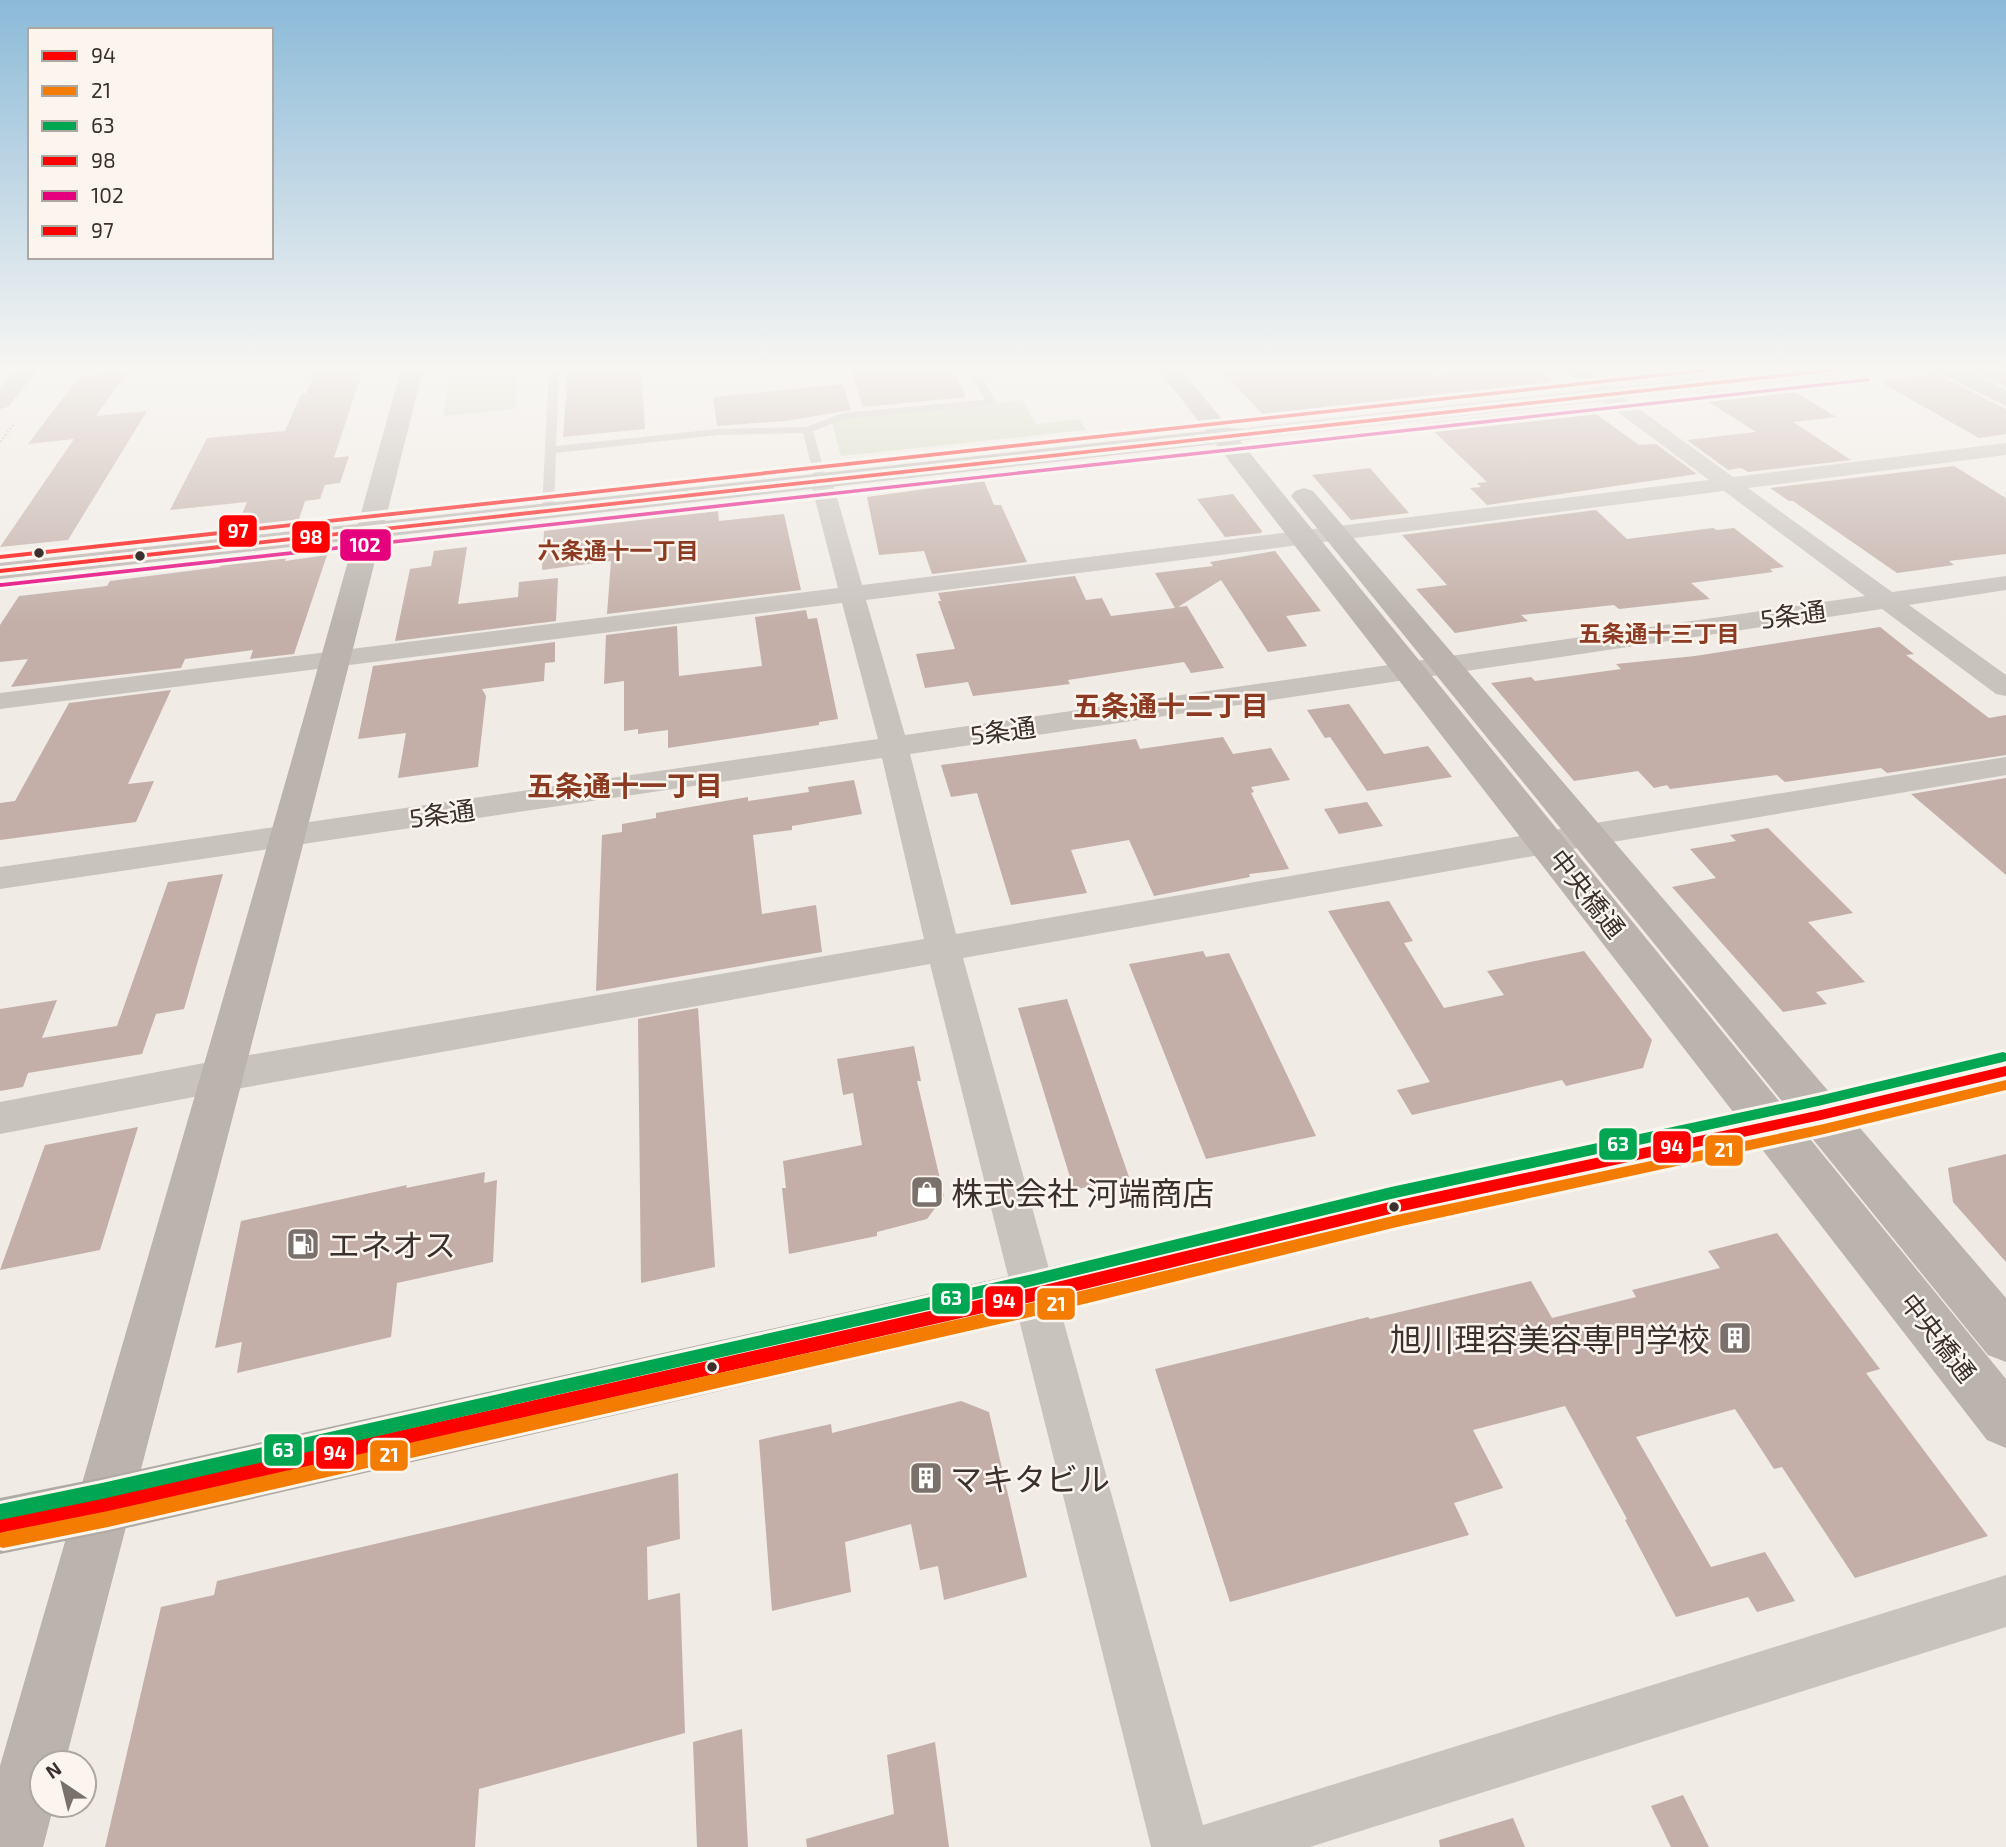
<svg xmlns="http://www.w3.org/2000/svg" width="2006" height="1847" font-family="'Exo 2','Noto Sans JP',sans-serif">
<rect width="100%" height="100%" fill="#f0ebe5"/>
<g fill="#d1d6bf">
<path d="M452,366h67l-4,43 -72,7z"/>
<path d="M1022,400l14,24 43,-5 7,11 -245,26 -10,-37z"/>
</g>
<g fill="#c3afa7">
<path d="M318,366h46l-30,92 15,-2 -9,27 -15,2 -5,14 -15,2 -9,27 -63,7 14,-33 -77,8 37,-72 78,-7 16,-37h5z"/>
<path d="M583,366h58l4,63 -82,8 5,-70z"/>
<path d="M849,366h102l15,31 -103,10z"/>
<path d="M1218,366h214v9l101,-9 32,24 -156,17 -7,-6 -138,15z"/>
<path d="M1653,366h72l1,7 -53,6z"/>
<path d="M1993,366h13v21l-36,-18z"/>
<path d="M127,372l-31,44 51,-5 -79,129 -68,7 74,-108 -46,5 52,-68z"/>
<path d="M1934,373l72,36v25l-27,4 -99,-56z"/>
<path d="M843,384l8,26 -65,11 -69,5 -4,-29z"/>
<path d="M1789,388l47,29 -43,5 58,38 -103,12 -7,-4 -13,2 -41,-30 69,-8 -61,-39 32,-3v5z"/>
<path d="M1585,406l54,39 17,-1 41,30 -210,31 -17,-17 11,-1 -4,-4 10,-1 -62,-59z"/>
<path d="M1954,466l52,32v56l-57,7 5,4 -57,8 -104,-72h-4l-19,-13z"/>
<path d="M1370,468l39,45 -58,7 -39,-45z"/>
<path d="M984,481l10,24h7l26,57 -95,12 -8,-23 -45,4 -12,-58z"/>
<path d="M1233,494l29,37 -1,2 -36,4 -28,-38z"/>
<path d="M1596,510l31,29 86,-11 4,2 17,-2 50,39 -14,2 3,3 -82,11 19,16 -91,10 -5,-4 -93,10 7,6 -73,12 -39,-44 31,-4 -45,-50z"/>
<path d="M718,511l1,10 65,-7 17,76 -194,24 4,-53 -69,9 2,-39z"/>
<path d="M467,547l-9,57 60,-7 1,-15 39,-4 -2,43 -161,20 15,-72 21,-3 3,-15z"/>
<path d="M288,550l-3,11 42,-6 -33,99 -44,5 3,-9 -68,9 -4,9 -170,19 17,-28 -28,3v-37l19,-29 88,-10 3,-5 110,-14 4,-10z"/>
<path d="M1275,551l46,60 -35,5 21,30 -39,6 -47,-72 -43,27 9,-1 37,62 -33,5 -7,-11 -116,18 2,4 -97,12 -5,-14 -43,6 -9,-34 39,-5 -17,-48h3l-3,-8 137,-17 11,24 16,-2 9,18 64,-8 -20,-35 58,-7 -3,-4z"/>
<path d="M806,610l2,9 9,-1 21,101 -19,3v3l-151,23v-18l-30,4v-5l-14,2v-50l-20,3 2,-49 71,-9 2,50 83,-10 -7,-49z"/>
<path d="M1880,627l34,27 -8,1 83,63 17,-3v40l-119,18 -6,-5 -96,14 -8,-7 -107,14 -3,-4 -13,3 -16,-17 -64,10 -83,-98 40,-6 4,4 86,-12 -5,-5 79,-8z"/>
<path d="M555,642v20l-10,1 -1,18 -62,8 4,7 -8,71 -80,11 8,-45 -48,6 15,-73z"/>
<path d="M171,690l-43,94 26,-3 -18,41 -136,18v-37l15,-2 54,-98z"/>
<path d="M1349,704l35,50 44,-8 24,31 -85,14 -37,-54 -5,1 -18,-28z"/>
<path d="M1223,737l10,17 38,-6 19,32 -39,7 3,5 -3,1 38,76 -40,5 1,3 -96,19 -25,-56 -58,10 16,43 -76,12 -34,-112 -26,4 -10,-32 195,-26 4,10z"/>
<path d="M2006,778v97l-95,-81z"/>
<path d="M854,780l8,34 -70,12v4l-39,5 9,79 54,-9 6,47 -226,39 6,-156 20,-3v-8l34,-6v-5l92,-16v4l61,-9 -1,-5z"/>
<path d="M1367,802l16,24 -44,8 -15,-25z"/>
<path d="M1768,828l85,85 -45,9 57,60 -49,10 11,12 -44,8 -111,-125 44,-9 -26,-29 46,-8 -6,-6z"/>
<path d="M223,874l-39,135 -28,5 -14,40 -114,19 -5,14 -23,4v-82l57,-9 -15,38 75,-12 51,-144z"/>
<path d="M1389,901l24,40 -9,2 40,65 60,-13 -17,-24 97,-20 68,89 -9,28 -77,18 -4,-6 -150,35 -15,-25 33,-8 -102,-171z"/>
<path d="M1203,951l3,6 23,-4 87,183 -110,23 -77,-195z"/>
<path d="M1067,999l62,178 -55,13 -56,-182z"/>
<path d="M698,1008l17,259 -74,16 -3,-264z"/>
<path d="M914,1046l7,35h-4l27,115 -17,23 -50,13v4l-88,18 -7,-66h4l-3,-27 79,-16 -9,-52 -10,2 -6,-36z"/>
<path d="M138,1127l-38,123 -100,20 45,-125z"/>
<path d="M2006,1154v108l-53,-60 -5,-34z"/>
<path d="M485,1172l-1,11 13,-3 -4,82 -96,21 -6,54 -154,36 5,-31 -27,6 26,-127 166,-36 -1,3z"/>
<path d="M1777,1233l103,136 -14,4 122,163 -133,42 -73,-111 -8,2 -39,-60 -99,28 75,130 54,-15 30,49 -38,11 -9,-15 -72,20 -51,-97 2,-1 -62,-113 -92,24 30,58 -49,15 15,32 -239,67 -75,-233 213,-52 2,2 161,-38 21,37 84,-21 -4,-7 88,-22 -12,-17z"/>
<path d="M961,1401l28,11 38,165 -83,23 -6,-34 -18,4 -9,-46 -66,18 6,50 -79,19 -13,-171 72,-16 1,9z"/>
<path d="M678,1473l2,66 -33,8 1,53 32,-7 5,140 -206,56 -4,58h-370l56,-240 53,-12 3,-14z"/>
<path d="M742,1729l6,118h-51l-4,-105z"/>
<path d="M935,1742l14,105h-142l-1,-8 88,-25 -7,-59z"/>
<path d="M1683,1795l26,52h-38l-20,-41z"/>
<path d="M1513,1818l12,29h-85l-1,-7z"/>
</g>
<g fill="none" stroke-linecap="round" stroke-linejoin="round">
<path stroke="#c2bbb6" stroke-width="2.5" stroke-dasharray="2 2" stroke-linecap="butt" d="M0,442l14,-18"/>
<path fill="#c9c3be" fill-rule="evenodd" d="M549,366h10l-3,80 162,-17 88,-2 37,-14 142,-13 -18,-34h10l19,36 -5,3 -146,14 -32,12 14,49 -6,3 -6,-3 -12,-47 -85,2 -162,18 -2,57 -6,4 -6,-4z"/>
<path fill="#c9c3be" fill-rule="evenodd" d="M1559,366h21l30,22 207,-22h58l-2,4 -7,2 -242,26 109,79 273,-34v12l-258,33 144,104 114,-16v14l-97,15 97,70v21l-10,-2 -114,-85 -972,145 46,180 633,-110 417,-67v18l-417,71 -626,112 240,867 803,-250v52l-696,220h-159l-221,-883 -710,128 -220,42v-32l220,-42 704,-121 -42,-181 -882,131v-22l878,-128 -36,-136 -842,106v-16l838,-105 -28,-108 3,-5h16l3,5 30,105 847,-105 -106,-79 -351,38 -7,-2 -3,-4 3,-4 7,-2 337,-37zM1724,491l141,105 -960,139 -39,-135z"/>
<g fill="#bab3ae" fill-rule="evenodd">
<path d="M19,366h22l-33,41 -8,2v-21z"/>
<path d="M402,366h22l-39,155 821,-90 -50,-65h22l51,62 22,1 4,5 -4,5 -11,2 766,938v69l-19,-8 -771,-996 -835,93c-102,409 -211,817 -316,1226h-23v42h12l-11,42h-43v-81c118,-409 239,-816 354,-1226l-354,39v-16l358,-39z"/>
<path d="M1932,366h27l47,24v16l-71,-35z"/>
<path d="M1304,488l9,3 693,807v64l-18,-7 -693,-854 -4,-5 4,-5z"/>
</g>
<path fill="#afaaa4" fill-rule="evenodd" d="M2006,1053v36l-185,45 -427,94 -358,90 -931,215 -105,21v-56l105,-21 931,-207 358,-84 427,-90z"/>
<defs>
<path id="bus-1" d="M2006,1066v10l-185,44 -427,93 -358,88 -931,212 -105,21v-16l105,-21 931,-210 358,-86 427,-91z"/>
<path id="bus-2" d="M2006,1080v10l-182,44 -427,93 -358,88 -931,212 -105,21 -3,-1v-14l3,-1 105,-21 931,-210 358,-86 427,-91z"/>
<path id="bus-3" d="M2003,1052l3,1v8l-3,1 -185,44 -427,93 -358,87 -931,213 -102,21v-16l102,-21 931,-209 358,-87 427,-91z"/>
<path id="bus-4" d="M1853,366h16l-3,2 -1866,205v-4z"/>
<path id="bus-5" d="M1868,378l2,1v2l-1870,206v-4h2z"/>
<path id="bus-6" d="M1727,366h16l-3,2 -1740,191v-4z"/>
</defs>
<use href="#bus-1" stroke="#fbf5ee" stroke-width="6"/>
<use href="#bus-2" stroke="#fbf5ee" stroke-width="6"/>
<use href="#bus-3" stroke="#fbf5ee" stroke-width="6"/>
<use href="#bus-4" stroke="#fbf5ee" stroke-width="6"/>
<use href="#bus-5" stroke="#fbf5ee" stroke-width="6"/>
<use href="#bus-6" stroke="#fbf5ee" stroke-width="6"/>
<use href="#bus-1" fill="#f00" fill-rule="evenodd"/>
<use href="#bus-2" fill="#f57c02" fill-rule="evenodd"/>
<use href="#bus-3" fill="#00a651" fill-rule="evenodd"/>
<use href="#bus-4" fill="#f00" fill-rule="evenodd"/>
<use href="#bus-5" fill="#e5007d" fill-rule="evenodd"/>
<use href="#bus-6" fill="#f00" fill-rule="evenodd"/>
</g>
<linearGradient id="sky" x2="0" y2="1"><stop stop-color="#8bbad8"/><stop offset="0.59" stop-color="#f8f6f3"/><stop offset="1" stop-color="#f8f6f3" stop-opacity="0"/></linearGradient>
<rect width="2006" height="624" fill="url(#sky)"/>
<defs>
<symbol id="shop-square" viewBox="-11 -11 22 22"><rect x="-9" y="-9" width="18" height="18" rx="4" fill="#7a716c" stroke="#fbf5ee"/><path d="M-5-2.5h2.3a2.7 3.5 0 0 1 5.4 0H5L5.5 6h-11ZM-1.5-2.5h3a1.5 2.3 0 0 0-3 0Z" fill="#fff"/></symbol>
<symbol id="fuel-square" viewBox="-11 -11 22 22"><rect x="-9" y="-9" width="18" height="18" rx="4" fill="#7a716c" stroke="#fbf5ee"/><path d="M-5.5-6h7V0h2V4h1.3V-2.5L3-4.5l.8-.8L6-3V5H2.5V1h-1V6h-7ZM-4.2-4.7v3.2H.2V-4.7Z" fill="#fff"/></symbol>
<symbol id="building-square" viewBox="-11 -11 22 22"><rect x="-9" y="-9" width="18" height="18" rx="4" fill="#7a716c" stroke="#fbf5ee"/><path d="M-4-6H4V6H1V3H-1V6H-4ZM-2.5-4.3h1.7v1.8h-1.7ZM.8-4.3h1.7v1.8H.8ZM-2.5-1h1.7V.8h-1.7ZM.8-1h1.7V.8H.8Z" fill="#fff"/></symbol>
</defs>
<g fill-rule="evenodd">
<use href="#shop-square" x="908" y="1173" width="38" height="38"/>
<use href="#fuel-square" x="284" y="1225" width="38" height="38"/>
<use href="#building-square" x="1716" y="1319" width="38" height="38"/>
<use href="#building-square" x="907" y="1459" width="38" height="38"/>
</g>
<g fill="#3b302b" stroke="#fbf5ee" stroke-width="2.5">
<circle cx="39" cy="553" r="6"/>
<circle cx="140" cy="556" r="6"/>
<circle cx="1394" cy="1207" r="6"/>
<circle cx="712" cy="1367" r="6"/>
</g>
<g text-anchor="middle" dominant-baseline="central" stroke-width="5" stroke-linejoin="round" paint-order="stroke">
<g font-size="23" font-weight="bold" fill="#8c3b22" stroke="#fbf5ee">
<text x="618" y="550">六条通十一丁目</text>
<text x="1659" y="633">五条通十三丁目</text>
</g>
<g font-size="26" fill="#3b302b" stroke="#fbf5ee">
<text transform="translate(1793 614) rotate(-8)">5条通</text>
<text transform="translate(1003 730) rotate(-8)">5条通</text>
<text transform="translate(442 813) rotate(-8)">5条通</text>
<text transform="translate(1588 893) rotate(52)">中央橋通</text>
<text transform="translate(1939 1337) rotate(52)">中央橋通</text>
</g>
<g font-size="28" font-weight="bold" fill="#8c3b22" stroke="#fbf5ee">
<text x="1171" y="705">五条通十二丁目</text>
<text x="625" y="785">五条通十一丁目</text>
</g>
<g font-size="32" fill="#3b302b" stroke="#fbf5ee" text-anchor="start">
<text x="951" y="1192">株式会社 河端商店</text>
<text x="328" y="1244">エネオス</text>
<text x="1710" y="1338" text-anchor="end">旭川理容美容専門学校</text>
<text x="950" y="1478">マキタビル</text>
</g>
</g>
<g stroke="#fbf5ee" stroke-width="2.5">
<rect x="218" y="514" width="40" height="34" rx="7" fill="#f00"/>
<rect x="291" y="520" width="40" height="34" rx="7" fill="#f00"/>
<rect x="339" y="528" width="53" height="34" rx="7" fill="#e5007d"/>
<rect x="1598" y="1127" width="40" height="34" rx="7" fill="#00a651"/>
<rect x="1652" y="1130" width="40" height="34" rx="7" fill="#f00"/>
<rect x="1704" y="1134" width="40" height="33" rx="7" fill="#f57c02"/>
<rect x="931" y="1282" width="40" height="33" rx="7" fill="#00a651"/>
<rect x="984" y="1285" width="40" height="33" rx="7" fill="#f00"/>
<rect x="1036" y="1287" width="40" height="34" rx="7" fill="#f57c02"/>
<rect x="263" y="1433" width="40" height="34" rx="7" fill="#00a651"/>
<rect x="315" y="1436" width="40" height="34" rx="7" fill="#f00"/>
<rect x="369" y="1439" width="40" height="33" rx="7" fill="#f57c02"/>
</g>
<g font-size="19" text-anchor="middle" font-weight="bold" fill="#fff">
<text x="238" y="538">97</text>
<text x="311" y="544">98</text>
<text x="365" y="552">102</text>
<text x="1618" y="1151">63</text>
<text x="1672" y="1154">94</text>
<text x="1724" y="1157">21</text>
<text x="951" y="1305">63</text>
<text x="1004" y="1308">94</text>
<text x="1056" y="1311">21</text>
<text x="283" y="1457">63</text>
<text x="335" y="1460">94</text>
<text x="389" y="1462">21</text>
</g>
<rect x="28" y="28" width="245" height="231" fill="#fbf5ee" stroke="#aea6a0" stroke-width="2"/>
<rect x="42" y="51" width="35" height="10" fill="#ff0000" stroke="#aea6a0" stroke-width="2"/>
<text x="91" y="63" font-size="21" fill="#3b302b">94</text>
<rect x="42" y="86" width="35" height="10" fill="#f57c02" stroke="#aea6a0" stroke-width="2"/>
<text x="91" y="98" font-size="21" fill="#3b302b">21</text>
<rect x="42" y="121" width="35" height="10" fill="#00a651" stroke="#aea6a0" stroke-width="2"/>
<text x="91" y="133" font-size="21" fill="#3b302b">63</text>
<rect x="42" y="156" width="35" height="10" fill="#ff0000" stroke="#aea6a0" stroke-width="2"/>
<text x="91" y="168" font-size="21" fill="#3b302b">98</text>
<rect x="42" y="191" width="35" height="10" fill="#e5007d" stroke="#aea6a0" stroke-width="2"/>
<text x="91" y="203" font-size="21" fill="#3b302b">102</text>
<rect x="42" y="226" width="35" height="10" fill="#ff0000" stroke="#aea6a0" stroke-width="2"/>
<text x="91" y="238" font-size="21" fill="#3b302b">97</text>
<g transform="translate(63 1784) rotate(325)"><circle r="33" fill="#fbf5ee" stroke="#aea6a0" stroke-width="2"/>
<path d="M0-5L12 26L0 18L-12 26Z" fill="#7a716c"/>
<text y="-10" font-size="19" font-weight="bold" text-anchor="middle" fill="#3b302b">N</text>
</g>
</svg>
